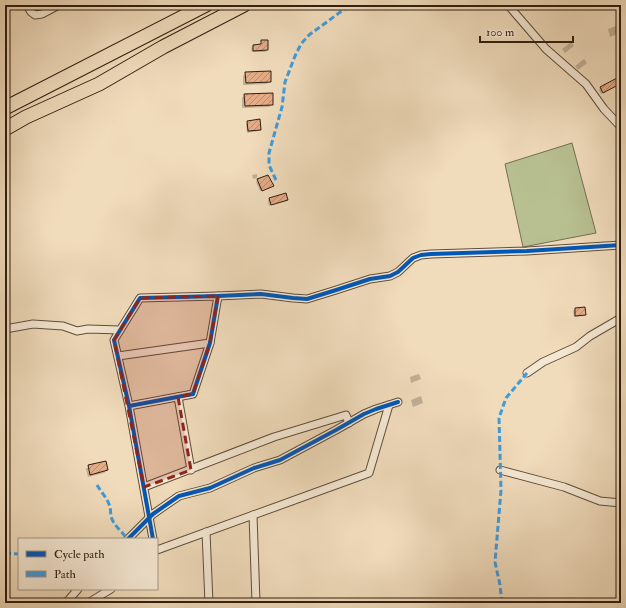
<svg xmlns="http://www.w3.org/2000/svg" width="626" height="608" font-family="'IM FELL Double Pica',serif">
<defs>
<pattern id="building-hatch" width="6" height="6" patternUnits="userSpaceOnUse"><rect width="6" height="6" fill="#e5ac88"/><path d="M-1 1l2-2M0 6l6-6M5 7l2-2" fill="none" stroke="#ba8b6e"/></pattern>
</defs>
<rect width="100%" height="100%" fill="#f0dbbb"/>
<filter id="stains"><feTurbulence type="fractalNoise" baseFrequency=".005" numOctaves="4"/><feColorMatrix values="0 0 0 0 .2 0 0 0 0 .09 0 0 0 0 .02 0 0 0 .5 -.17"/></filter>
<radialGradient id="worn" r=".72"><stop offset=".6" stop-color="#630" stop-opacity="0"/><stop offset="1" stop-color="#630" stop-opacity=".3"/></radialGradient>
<path fill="#b8c091" stroke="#746f51" d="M572,143l24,90 -73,14 -18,-83z"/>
<g fill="#0003">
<path d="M616,26l2,8 -8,3 -2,-8z"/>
<path d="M262,41l5,9 -2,2h-13l-1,-4 2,-2h7z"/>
<path d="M571,42l3,4 -9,7 -3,-4z"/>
<path d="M584,59l3,4 -9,7 -3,-4z"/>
<path d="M246,73l24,8 -3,3 -24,1v-9z"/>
<path d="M617,79l1,6 -17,9 -2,-4 1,-2z"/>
<path d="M245,95l27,9 -3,3 -27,1v-10z"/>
<path d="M248,122l12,8 -2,1 -11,2 -1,-9z"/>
<path d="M257,174v4l-4,1 -1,-4z"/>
<path d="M258,180l15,6 -13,5 -4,-9z"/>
<path d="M270,199h17l-1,2 -17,5 -1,-6z"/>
<path d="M575,309l10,6 -1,1 -10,1 -1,-6z"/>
<path d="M419,374l2,5 -10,4 -1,-6z"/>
<path d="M421,396l2,7 -10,4 -2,-7z"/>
<path d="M89,466l18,4 -3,3 -16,4 -2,-8z"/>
</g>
<g fill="url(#building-hatch)" stroke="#2f1e11">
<path d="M261,40h7v10l-15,1v-6l8,-1z"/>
<path d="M271,71v11l-25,1 -1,-11z"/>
<path d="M617,78l3,6 -17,9 -3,-6z"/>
<path d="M273,93v12l-28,1 -1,-12z"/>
<path d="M260,119l1,11 -13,1 -1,-10z"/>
<path d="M268,175l6,11 -12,5 -5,-12z"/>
<path d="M286,193l2,7 -17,5 -2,-7z"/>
<path d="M585,307l1,8 -11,1v-8z"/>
<path d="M106,461l2,9 -18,5 -2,-10z"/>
</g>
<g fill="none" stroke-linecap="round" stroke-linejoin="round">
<defs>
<g id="street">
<path d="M27,5l4,7 4,3 7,-1 17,-9"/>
<path d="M508,5l38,44 40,35 18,25 17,18"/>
<path d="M218,296l43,-2 32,4 14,1 26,-8 37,-12 20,-3 8,-4 15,-14 8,-3 10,-1 96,-3 94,-6"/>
<path d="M5,329l28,-5 30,2 14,5 11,-2 32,1"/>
<path d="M118,356l92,-13"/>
<path d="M527,373l16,-11 33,-15 14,-11 31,-18"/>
<path d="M178,397l13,73"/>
<path d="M129,406l64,-12 17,-51 8,-47 -78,2 -26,42 15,66 24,133"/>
<path d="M500,470l64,17 36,14 21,2"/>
<path d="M144,487l130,-50 72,-22 3,8"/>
<path d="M253,515l3,88"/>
<path d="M206,532l3,71"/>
<path d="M128,539l25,-25 26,-18 31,-8 44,-20 26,-8 56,-30 28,-16 12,-5 22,-7"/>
<path d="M157,550l212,-77 20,-68"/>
<path d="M66,603l12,-14"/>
<path d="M88,603l23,-14"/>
</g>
<g id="highway">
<path d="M5,108l201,-103"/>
<path d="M5,129l21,-12 73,-33 64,-37 81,-42"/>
</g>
</defs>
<use href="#street" stroke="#5f4d3c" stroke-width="9"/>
<use href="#highway" stroke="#2f1e11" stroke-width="15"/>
<use href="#street" stroke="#f5e8d3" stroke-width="7"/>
<use href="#highway" stroke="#f0dbbb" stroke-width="13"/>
<g stroke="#3d9bde" stroke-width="3" stroke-dasharray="6 3" stroke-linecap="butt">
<path d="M276,180l-7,-15v-12l13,-46 3,-25 10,-26 6,-12 8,-9 41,-30"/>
<path d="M97,485c4,7 11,14 13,22 1,4 0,8 2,12 3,8 11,13 15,20"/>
<path d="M5,553l14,1"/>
<path d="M502,603l-2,-18 -5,-23 6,-72 -2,-72 7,-20 21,-25"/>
</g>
<defs>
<g id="cycleway">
<path d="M218,296l43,-2 32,4 14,1 26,-8 37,-12 20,-3 8,-4 15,-14 8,-3 10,-1 96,-3 94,-6"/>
<path d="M129,406l64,-12 17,-51 8,-47 -78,2 -26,42 15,66 24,133"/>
<path d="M128,539l25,-25 26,-18 31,-8 44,-20 26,-8 56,-30 28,-16 12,-5 22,-7"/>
</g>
</defs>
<use href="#cycleway" stroke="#f5e8d3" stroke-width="6"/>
<use href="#cycleway" stroke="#0057b8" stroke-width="4"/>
</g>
<path fill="#8f2418" fill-opacity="0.2" stroke="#8f2418" stroke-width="3" stroke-dasharray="8 5" stroke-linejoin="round" d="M218,296l-8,47 -17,51 -15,3 13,73 -47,17 -30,-147 26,-42z"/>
<rect width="626" height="608" fill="none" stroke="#f0dbbb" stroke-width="20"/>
<rect x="6" y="6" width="614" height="596" fill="none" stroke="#2f1e11" stroke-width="2"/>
<rect x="10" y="10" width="606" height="588" fill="none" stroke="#2f1e11"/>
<rect x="18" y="538" width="140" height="52" fill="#f5e8d3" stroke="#a69785"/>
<rect x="26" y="551" width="20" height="6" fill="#0057b8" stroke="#a69785"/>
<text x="54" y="558" font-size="12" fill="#2f1e11">Cycle path</text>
<rect x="26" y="571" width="20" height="6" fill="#3d9bde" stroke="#a69785"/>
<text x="54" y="578" font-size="12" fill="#2f1e11">Path</text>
<path d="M480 36v6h93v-6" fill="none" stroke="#2f1e11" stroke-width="2"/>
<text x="486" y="36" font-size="12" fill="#2f1e11" stroke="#f5e8d3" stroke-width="3" paint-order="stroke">100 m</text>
<rect width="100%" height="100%" filter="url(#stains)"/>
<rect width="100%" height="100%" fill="url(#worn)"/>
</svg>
